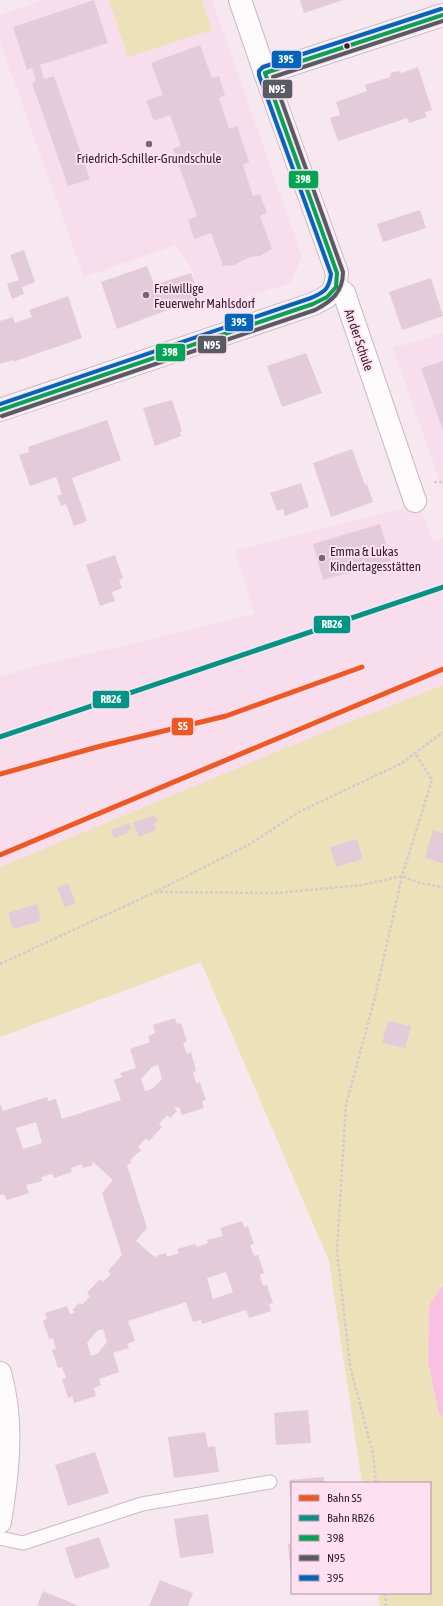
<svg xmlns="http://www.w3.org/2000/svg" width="443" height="1606" font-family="'Asap Condensed',sans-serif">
<rect width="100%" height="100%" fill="#f7e7ef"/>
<g fill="#f8deec">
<path d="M44,0h168l90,257 -12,26 -83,27 -17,-44 -14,-21 -92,32 -84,-235v-27z"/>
<path d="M443,333v157l-50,-142z"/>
<path d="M419,504l14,38 10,-4v147l-443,182v-190l30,-9 225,-54 -20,-63z"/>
</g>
<g fill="#ece1b8">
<path d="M109,0h93l10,30 -84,27z"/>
<path d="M443,685v600l-14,20 -1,57 11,52 4,3v189h-63l-2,-13h52v-110h-68l-33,-222 -128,-299 -201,75v-170l327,-136z"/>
</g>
<path fill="#fac0e2" d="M443,1285v132l-4,-3 -11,-52 1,-57z"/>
<g fill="#e4cbda" fill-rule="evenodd">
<path d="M94,0l14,43 -68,22 4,14 10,-3 36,103 -22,7 -36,-103 4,-2 -4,-13 -5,2 -14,-43z"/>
<path d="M300,0h43l-39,13z"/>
<path d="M200,45l12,33 7,-2 6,19 -6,3 10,31 8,-3 12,36 -6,3 10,31 7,-2 7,19 -7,3 12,33 -12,7 -10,1 -16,8 -11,1 -12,-33 -17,6 -6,-19 9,-4 -24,-67 8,-3 -11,-31 -16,6 -8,-20 17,-6 -12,-32z"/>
<path d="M418,67l14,43 -7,2 2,5 -18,6 -2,-5 -69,23 -8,-23 10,-3 -4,-13 31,-11 -2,-6 25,-8 1,-4 7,-2 4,2z"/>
<path d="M420,210l6,18 -43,14 -6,-18z"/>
<path d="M24,250l11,32 -13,5 2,7 -12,5 -5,-15 12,-4 -9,-25z"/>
<path d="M147,266l7,19 37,-12 9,25 -83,31 -16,-47z"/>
<path d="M431,278l12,38 -41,14 -13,-38z"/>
<path d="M68,296l14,42 -69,24v-2l-13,4v-43l13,-4 2,6 17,-6 -3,-7z"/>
<path d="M306,353l16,40 -40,14 -15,-41z"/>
<path d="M443,361v69l-22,-62z"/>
<path d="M172,400l10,31 -2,1 1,4 -26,10 -12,-38z"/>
<path d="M107,420l14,40 -49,18 15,43 -13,5 -8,-22 -5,2 -4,-10 5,-2 -6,-17 -26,9 -11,-31 10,-3 -1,-5z"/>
<path d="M352,449l13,36 2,-1 6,18 -42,15 -18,-54z"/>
<path d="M301,483l8,24 -24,9 -2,-7 -6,2 -7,-18z"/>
<path d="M380,524l11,37 -68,19 -10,-36z"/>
<path d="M115,555l8,23 -4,2 3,8 -10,4 3,9 -15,5 -14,-41z"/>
<path d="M155,815l3,6 -4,2 2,7 -17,7 -6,-14z"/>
<path d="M129,823l3,6 -5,2 1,2 -14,5 -3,-8z"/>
<path d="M433,830l10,3v30l-18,-5z"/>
<path d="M357,839l6,20 -27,8 -6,-20z"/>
<path d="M68,883l8,20 -11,4 -8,-19z"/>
<path d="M37,904l4,17 -28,8 -5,-16z"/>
<path d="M175,1018l2,6 4,-1 6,18 -4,2 4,11 4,-2 5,19 -3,1 3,11 4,-1 6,18 -4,1 2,7 -22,7 -3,-8 -5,1 3,3 -7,7 -3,-3 -8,9 3,3 -13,14 -3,-3 -8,9 3,3 -11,10 1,2 -4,3 20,63 -11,13 21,18 -1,-3 10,-3 1,4 12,-4 -2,-4 18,-5 2,3 11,-4 -1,-3 16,-4 -3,-8 22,-7 2,6 4,-1 6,18 -4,1 4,11 4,-1 6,18 -4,2 3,11 4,-1 6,18 -4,1 2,7 -22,7 -3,-8 -44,14 -1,-4 -8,2 -7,-20 -58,19 7,20 -8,3 2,4 -16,5 6,19 -20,7 2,6 -7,3 2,8 -22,7 -2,-7 -4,2 -6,-19 4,-1 -4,-11 -4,1 -6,-18 4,-1 -3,-11 -4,1 -6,-18 4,-2 -2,-6 22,-7 3,8 5,-2 -3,-2 7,-7 3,2 8,-9 -3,-3 13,-14 3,3 8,-8 -3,-3 14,-16 -20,-62 11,-13 -21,-19 1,4 -10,3 -1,-4 -11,4 1,4 -18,6 -2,-4 -11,3 1,4 -16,4 3,8 -22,7 -3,-6 -4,1v-91l3,7 44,-14 1,4 8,-2 6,20 59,-19 -7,-20 8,-3 -2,-4 16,-5 -6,-19 20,-7 -2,-6 7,-3 -2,-8zM158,1065l4,14 -10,10 -7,2 -4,-12 11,-12zM36,1122l6,21 -19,6 -7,-21zM226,1272l7,20 -20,7 -6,-21zM103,1329l4,13 -10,12 -6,2 -4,-13 10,-12z"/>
<path d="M388,1021l23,5 -6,22 -23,-5z"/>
<path d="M308,1410l3,33 -35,2 -2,-32z"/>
<path d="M205,1432l3,15 7,-1 4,26 -45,6 -6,-41z"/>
<path d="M95,1452l14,41 -41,13 -13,-41z"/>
<path d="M324,1477v6h-32l-1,21 -2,-24z"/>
<path d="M208,1514l6,39 -34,5 -6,-39z"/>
<path d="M99,1537l11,30 -35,12 -10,-31z"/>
<path d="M292,1543v33h-1l-3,-32z"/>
<path d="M160,1580l33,13 -5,13h-39z"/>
<path d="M43,1591l36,15h-42z"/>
</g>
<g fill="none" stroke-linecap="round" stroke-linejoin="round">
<defs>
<path id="service" d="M0,1538l23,5 119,-39 128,-22"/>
<g id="minor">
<path d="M240,0l25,73"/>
<path d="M336,287l8,6 71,208"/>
<path d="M0,1373c14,48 8,100 0,149"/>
</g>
<path id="tertiary" d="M0,410l313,-106c18,-9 22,-10 24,-31l-72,-200 178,-58"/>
</defs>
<use href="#service" stroke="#cabac3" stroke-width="15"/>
<use href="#minor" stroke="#cabac3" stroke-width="24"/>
<use href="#tertiary" stroke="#cabac3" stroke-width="24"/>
<g stroke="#d2cbcf" stroke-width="2.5" stroke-dasharray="3 2" stroke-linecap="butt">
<path d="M434,482h9"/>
<path d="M155,892l122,1 85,-8 40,-9 18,7 23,4"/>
<path d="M0,964l155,-72 95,-48 49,-32 103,-49 41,-31"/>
<path d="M376,1483l-3,-29 -23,-88 -13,-116 9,-145 29,-108 27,-121 30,-96 -17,-27"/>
<path d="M385,1593l1,13"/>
</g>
<use href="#service" stroke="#fefbfd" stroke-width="13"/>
<use href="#minor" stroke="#fefbfd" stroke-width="22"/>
<use href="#tertiary" stroke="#fefbfd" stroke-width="22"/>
<defs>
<g id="bus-1">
<path d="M265,73l72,200 -1,14"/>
<path d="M265,73l178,-58"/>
<path d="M0,410l313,-106 14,-7 9,-10"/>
</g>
<path id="bus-2" d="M2,416l313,-106c17,-9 28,-18 28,-38l-70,-195 170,-56"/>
<path id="bus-3" d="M0,404l311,-106c13,-6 18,-8 20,-24l-72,-199v-4l4,-4 178,-58"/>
</defs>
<use href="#bus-1" stroke="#fee0f0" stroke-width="7"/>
<use href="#bus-2" stroke="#fee0f0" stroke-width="7"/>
<use href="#bus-3" stroke="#fee0f0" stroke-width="7"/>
<use href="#bus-1" stroke="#00a651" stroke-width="4"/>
<use href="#bus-2" stroke="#595b62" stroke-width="4"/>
<use href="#bus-3" stroke="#0065bd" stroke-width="4"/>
<defs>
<g id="rail-1">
<path d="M0,774l101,-28 125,-30 136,-49"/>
<path d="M0,855l443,-186"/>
</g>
<path id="rail-2" d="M0,737l443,-150"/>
</defs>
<use href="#rail-1" stroke="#fee0f0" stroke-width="8"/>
<use href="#rail-2" stroke="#fee0f0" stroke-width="8"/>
<use href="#rail-1" stroke="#f25721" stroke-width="5"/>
<use href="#rail-2" stroke="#009686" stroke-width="5"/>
</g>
<circle fill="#34222d" stroke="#fee0f0" stroke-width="1.5" cx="347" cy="46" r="3.5"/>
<g fill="#786771" stroke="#fee0f0" stroke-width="1.5">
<circle cx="149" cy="144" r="4"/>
<circle cx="146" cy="295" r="4"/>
<circle cx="322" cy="558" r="4"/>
</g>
<g text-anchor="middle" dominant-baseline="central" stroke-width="4" stroke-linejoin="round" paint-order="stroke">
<g font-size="13" fill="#34222d" stroke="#fee0f0" text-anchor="start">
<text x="149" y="158" text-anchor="middle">Friedrich-Schiller-Grundschule</text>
<text x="154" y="288">Freiwillige<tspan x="154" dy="15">Feuerwehr Mahlsdorf</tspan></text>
<text x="330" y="551">Emma &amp; Lukas<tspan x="330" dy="15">Kindertagesstätten</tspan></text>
</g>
<g font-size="13" fill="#34222d" stroke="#fee0f0">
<text transform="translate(359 340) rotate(71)">An der Schule</text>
</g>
</g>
<g stroke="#fee0f0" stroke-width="1.5">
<rect x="271" y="50" width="31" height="19" rx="4" fill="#0065bd"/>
<rect x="262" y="79" width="31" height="20" rx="4" fill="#595b62"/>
<rect x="288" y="170" width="31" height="19" rx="4" fill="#00a651"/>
<rect x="224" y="313" width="30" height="19" rx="4" fill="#0065bd"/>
<rect x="197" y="335" width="30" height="19" rx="4" fill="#595b62"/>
<rect x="155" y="343" width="31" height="19" rx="4" fill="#00a651"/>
<rect x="313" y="615" width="38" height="19" rx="4" fill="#009686"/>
<rect x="92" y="690" width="38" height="19" rx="4" fill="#009686"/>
<rect x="171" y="717" width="23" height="19" rx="4" fill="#f25721"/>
</g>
<g font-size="11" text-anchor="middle" font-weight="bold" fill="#fff">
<text x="286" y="63">395</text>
<text x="277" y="93">N95</text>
<text x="303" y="183">398</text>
<text x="239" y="326">395</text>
<text x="212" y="349">N95</text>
<text x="170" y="356">398</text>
<text x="332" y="628">RB26</text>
<text x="111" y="703">RB26</text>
<text x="183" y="730">S5</text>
</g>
<rect x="291" y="1482" width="140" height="112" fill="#fee0f0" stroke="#ad94a2"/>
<rect x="299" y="1495" width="20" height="6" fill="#f25721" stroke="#ad94a2"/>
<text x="327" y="1502" font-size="12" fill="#34222d">Bahn S5</text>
<rect x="299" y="1515" width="20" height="6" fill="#009686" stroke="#ad94a2"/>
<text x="327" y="1522" font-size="12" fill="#34222d">Bahn RB26</text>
<rect x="299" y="1535" width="20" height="6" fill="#00a651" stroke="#ad94a2"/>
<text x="327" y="1542" font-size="12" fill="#34222d">398</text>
<rect x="299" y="1555" width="20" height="6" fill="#595b62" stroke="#ad94a2"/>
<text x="327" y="1562" font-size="12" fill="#34222d">N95</text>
<rect x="299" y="1575" width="20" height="6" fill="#0065bd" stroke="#ad94a2"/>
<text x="327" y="1582" font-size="12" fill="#34222d">395</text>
</svg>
